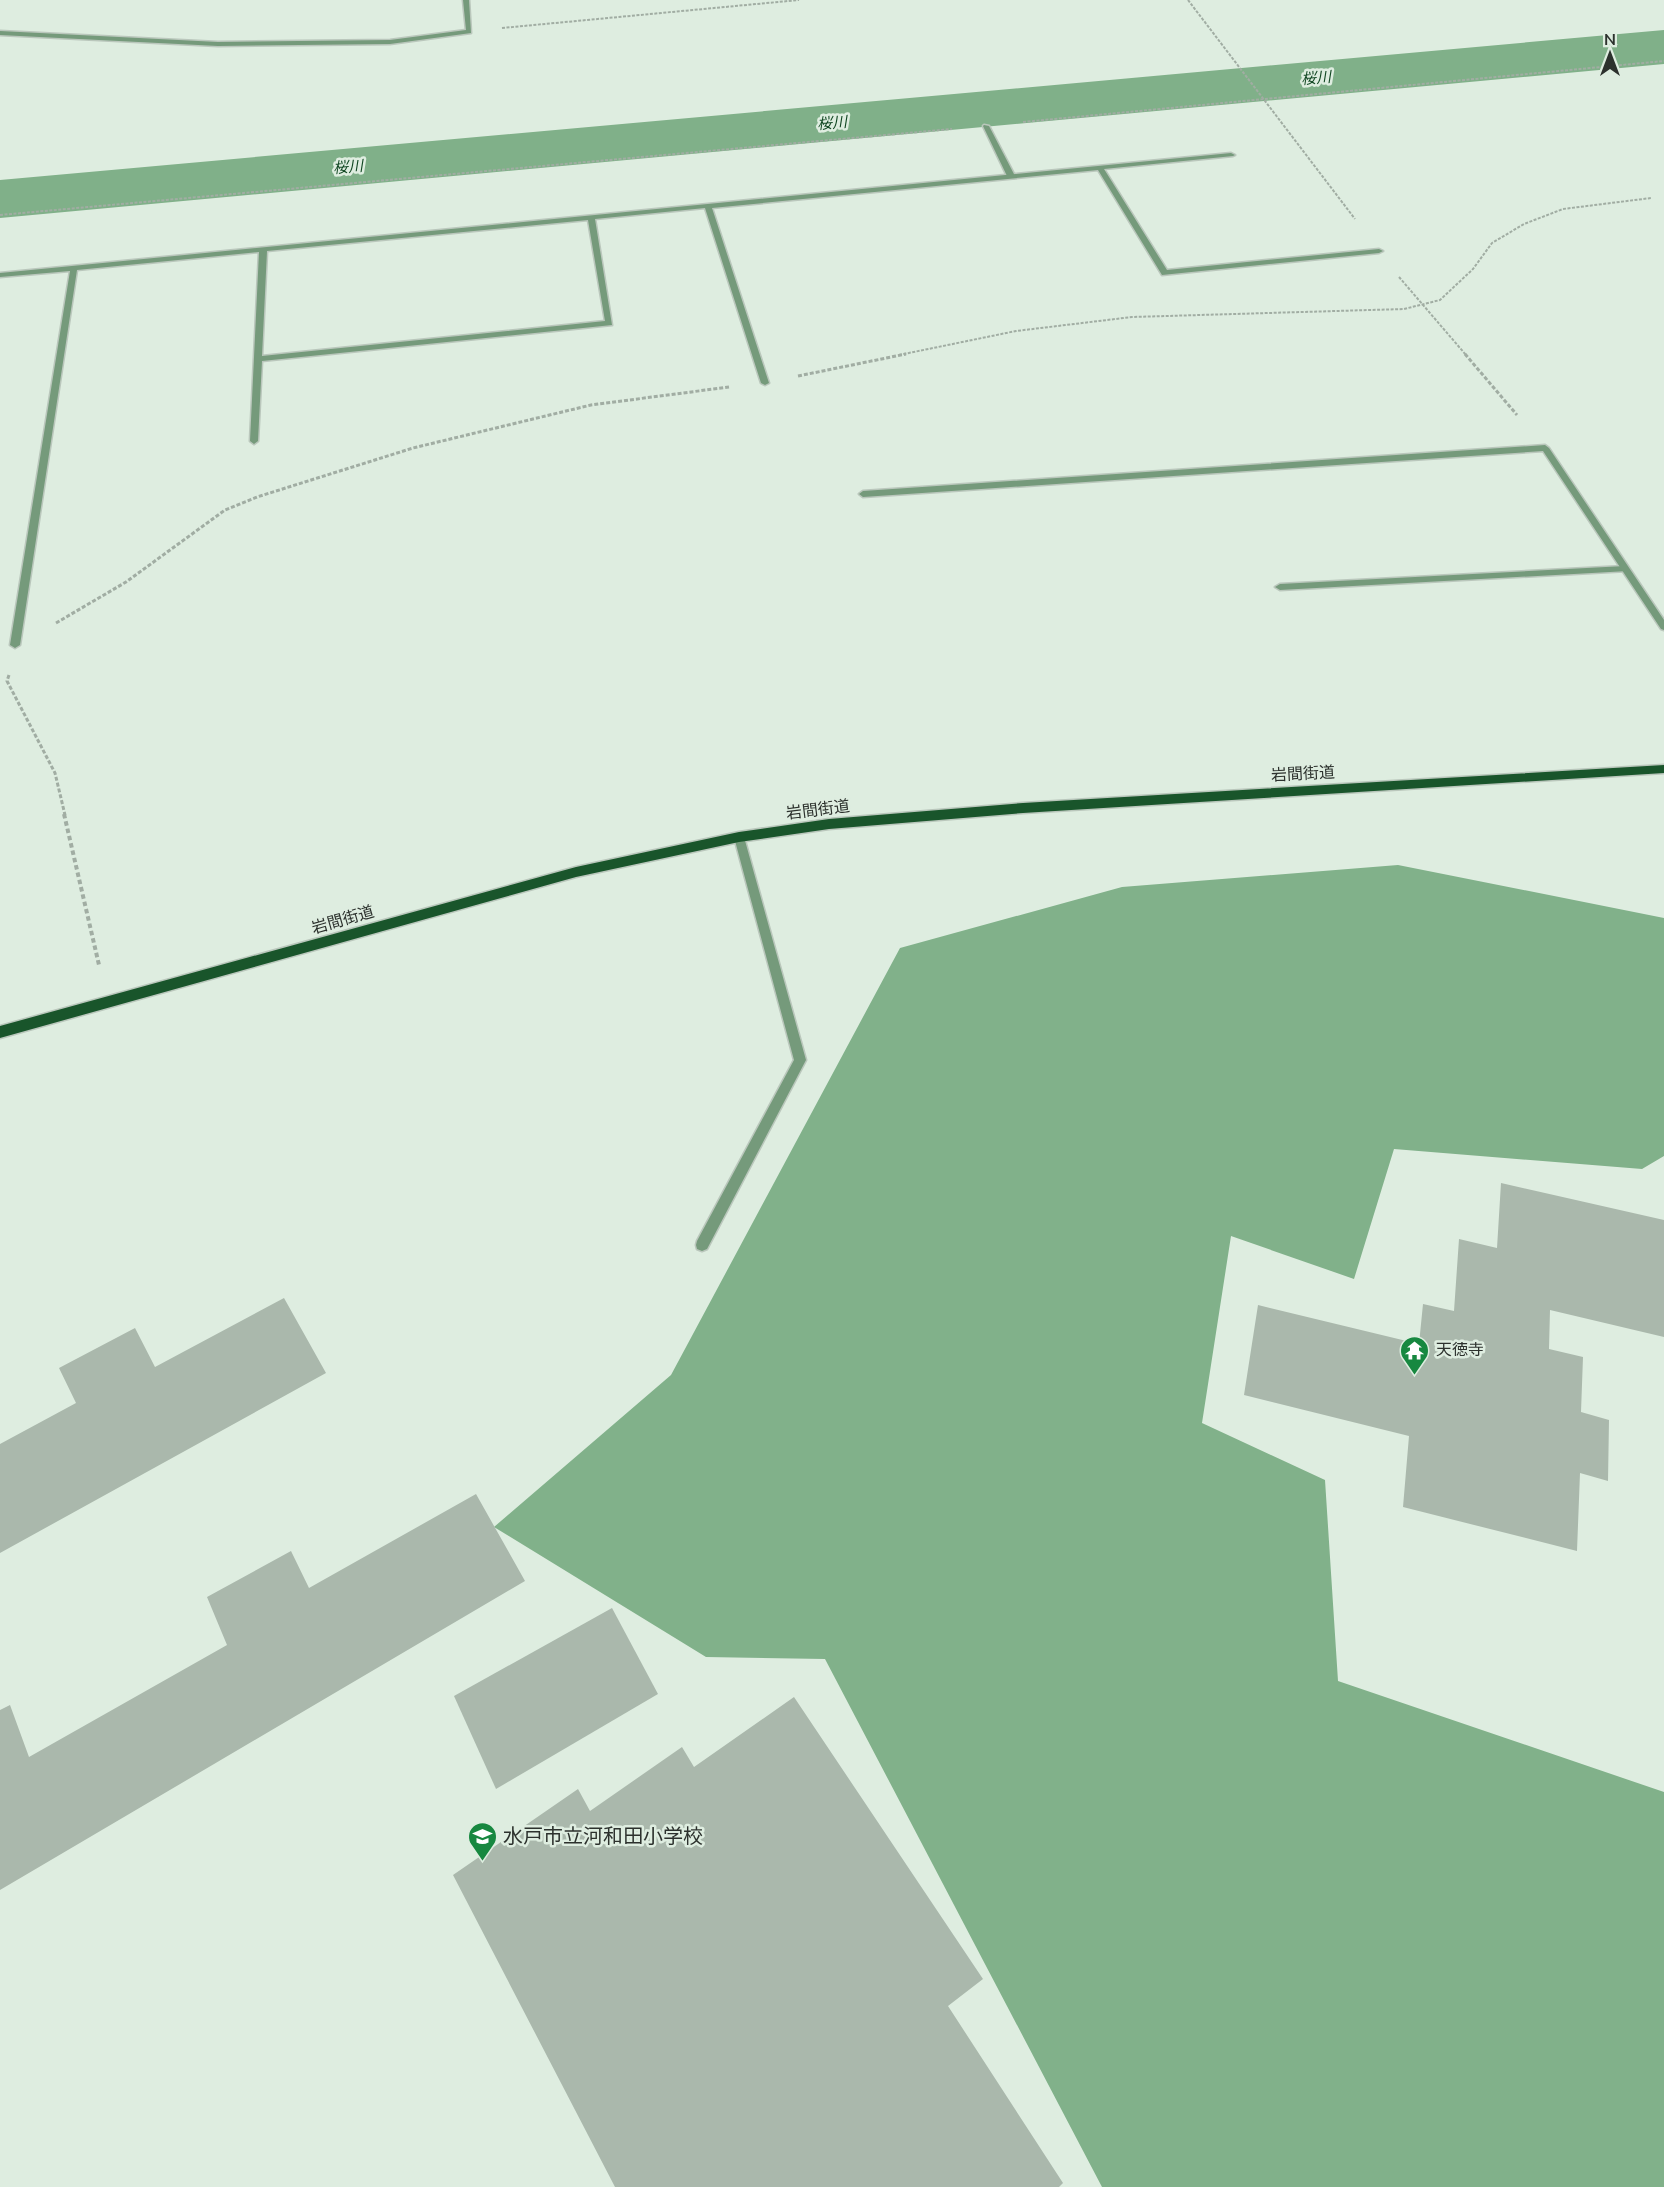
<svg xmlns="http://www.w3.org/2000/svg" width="1664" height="2187" font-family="'Nunito Sans','Noto Sans JP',sans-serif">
<rect width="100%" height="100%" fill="#deede0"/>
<path fill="#81b18a" d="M1398,865l266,53v238l-22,13 -248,-20 -40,130 -123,-43 -29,187 123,57 13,201 326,111v395h-562l-277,-528 -119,-2 -212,-130 177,-152 229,-427 222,-61z"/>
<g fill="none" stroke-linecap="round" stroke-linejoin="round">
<path fill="#80b089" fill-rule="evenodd" d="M1664,30v34l-1664,154v-38z"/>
</g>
<g fill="#aab8ac">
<path d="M1501,1183l163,37v117l-114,-27 -1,39 34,8 -2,55 28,8 -1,61 -28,-8 -3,78 -174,-44 6,-71 -165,-41 14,-90 161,39 4,-40 31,7 5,-72 38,9z"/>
<path d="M284,1298l42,75 -326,180v-109l76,-41 -17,-35 76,-40 20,39z"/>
<path d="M476,1494l49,87 -525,309v-180l10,-5 19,52 198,-112 -20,-48 84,-46 18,37z"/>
<path d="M612,1608l46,86 -162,95 -42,-93z"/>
<path d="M794,1697l189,282 -35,27 115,177 -4,4h-444l-162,-312 125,-86 12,22 92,-64 12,20z"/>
</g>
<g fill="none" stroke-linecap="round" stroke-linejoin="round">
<defs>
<g id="lane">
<path d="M463,0h6l2,33 -81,11 -172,2 -218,-11v-4l218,11 172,-2 76,-10z"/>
<path d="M984,125l5,1 26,50 -1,2 -7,-2 -24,-50z"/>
<path d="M1625,566l3,1v4l-348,19 -5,-3 5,-3z"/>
<path d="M739,833l5,4 62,223 -99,189 -5,2 -5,-2 -1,-4 1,-4 97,-181 -60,-223z"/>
</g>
<g id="street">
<path d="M1231,153l4,2 -2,1 -129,13 63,101 212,-21 4,2 -4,2 -217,22 -64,-105 -386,38 57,175 -4,2 -4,-2 -56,-175 -110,11 17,106 -350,36 -4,80 -4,3 -4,-3 9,-189 -182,18 -57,375 -5,3 -5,-3 60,-374 -70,6v-4zM588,220l17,101 -343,35 5,-105z"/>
<path d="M1545,445l4,3 115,172v10l-3,-1 -118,-178 -680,46 -4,-3 4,-3z"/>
</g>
<path id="primary" d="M1664,765v8l-641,40 -194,16 -90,13 -163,35 -576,161v-12l576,-159 163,-35 90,-13 194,-16z"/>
</defs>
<use href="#lane" stroke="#bac7bc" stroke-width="3"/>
<use href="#street" stroke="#bac7bc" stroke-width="3"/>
<use href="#primary" stroke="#bac7bc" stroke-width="3"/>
<g stroke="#a1ada3" stroke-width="2" stroke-dasharray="3 1.5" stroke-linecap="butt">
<path d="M1188,0l167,219"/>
<path d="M502,28l297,-28"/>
<path d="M1023,122l641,-61"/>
<path d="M0,215l952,-86"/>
<path d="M1399,277l67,78"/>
<path d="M899,355l117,-24 116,-14 272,-8 36,-9 33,-31 19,-26 32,-19 39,-15 88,-11"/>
</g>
<g stroke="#a1ada3" stroke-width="3" stroke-dasharray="4 2" stroke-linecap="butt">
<path d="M1465,354l52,61"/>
<path d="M798,376l108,-22"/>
<path d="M56,623l70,-41 99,-72 32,-13 156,-49 178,-43 138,-18"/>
<path d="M9,675l-2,6 48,92 10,42"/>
</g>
<path stroke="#a1ada3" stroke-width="4" stroke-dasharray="4.5 3" stroke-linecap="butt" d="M64,814l35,151"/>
<use href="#lane" fill="#759a7b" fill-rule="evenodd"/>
<use href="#street" fill="#759a7b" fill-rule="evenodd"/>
<use href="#primary" fill="#19552b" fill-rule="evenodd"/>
</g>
<defs>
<symbol id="temple-pin" viewBox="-11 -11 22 30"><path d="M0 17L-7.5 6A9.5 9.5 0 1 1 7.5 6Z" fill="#178840" stroke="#deede0"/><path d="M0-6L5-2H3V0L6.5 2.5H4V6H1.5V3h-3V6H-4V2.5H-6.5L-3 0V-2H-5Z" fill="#fff"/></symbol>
<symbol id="school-pin" viewBox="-11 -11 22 30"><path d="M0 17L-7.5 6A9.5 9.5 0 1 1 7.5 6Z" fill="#178840" stroke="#deede0"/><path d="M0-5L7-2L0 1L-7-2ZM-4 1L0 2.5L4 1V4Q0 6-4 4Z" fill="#fff"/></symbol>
</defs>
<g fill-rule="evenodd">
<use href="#temple-pin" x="1398" y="1334" width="33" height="45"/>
<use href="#school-pin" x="466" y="1820" width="33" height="45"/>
</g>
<g text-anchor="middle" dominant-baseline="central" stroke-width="5" stroke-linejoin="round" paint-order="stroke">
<g font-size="15" font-style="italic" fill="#114722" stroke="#deede0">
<text transform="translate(1316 78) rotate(-5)">桜川</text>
<text transform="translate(832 123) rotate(-5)">桜川</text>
<text transform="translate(348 167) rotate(-5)">桜川</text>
</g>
<g font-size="16" fill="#2c312d" stroke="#deede0">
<text transform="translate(1303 774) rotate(-3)">岩間街道</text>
<text transform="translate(818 810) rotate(-7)">岩間街道</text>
<text transform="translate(343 920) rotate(-16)">岩間街道</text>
</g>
<g font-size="16" fill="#2c312d" stroke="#deede0" text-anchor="start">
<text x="1436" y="1350">天徳寺</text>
</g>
<g font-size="20" fill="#2c312d" stroke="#deede0" text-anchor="start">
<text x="503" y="1836">水戸市立河和田小学校</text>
</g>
</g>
<g transform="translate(1610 54)" stroke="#deede0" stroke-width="4.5" paint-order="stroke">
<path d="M0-4.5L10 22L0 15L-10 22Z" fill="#2c312d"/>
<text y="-9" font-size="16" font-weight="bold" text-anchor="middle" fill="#2c312d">N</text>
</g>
</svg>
